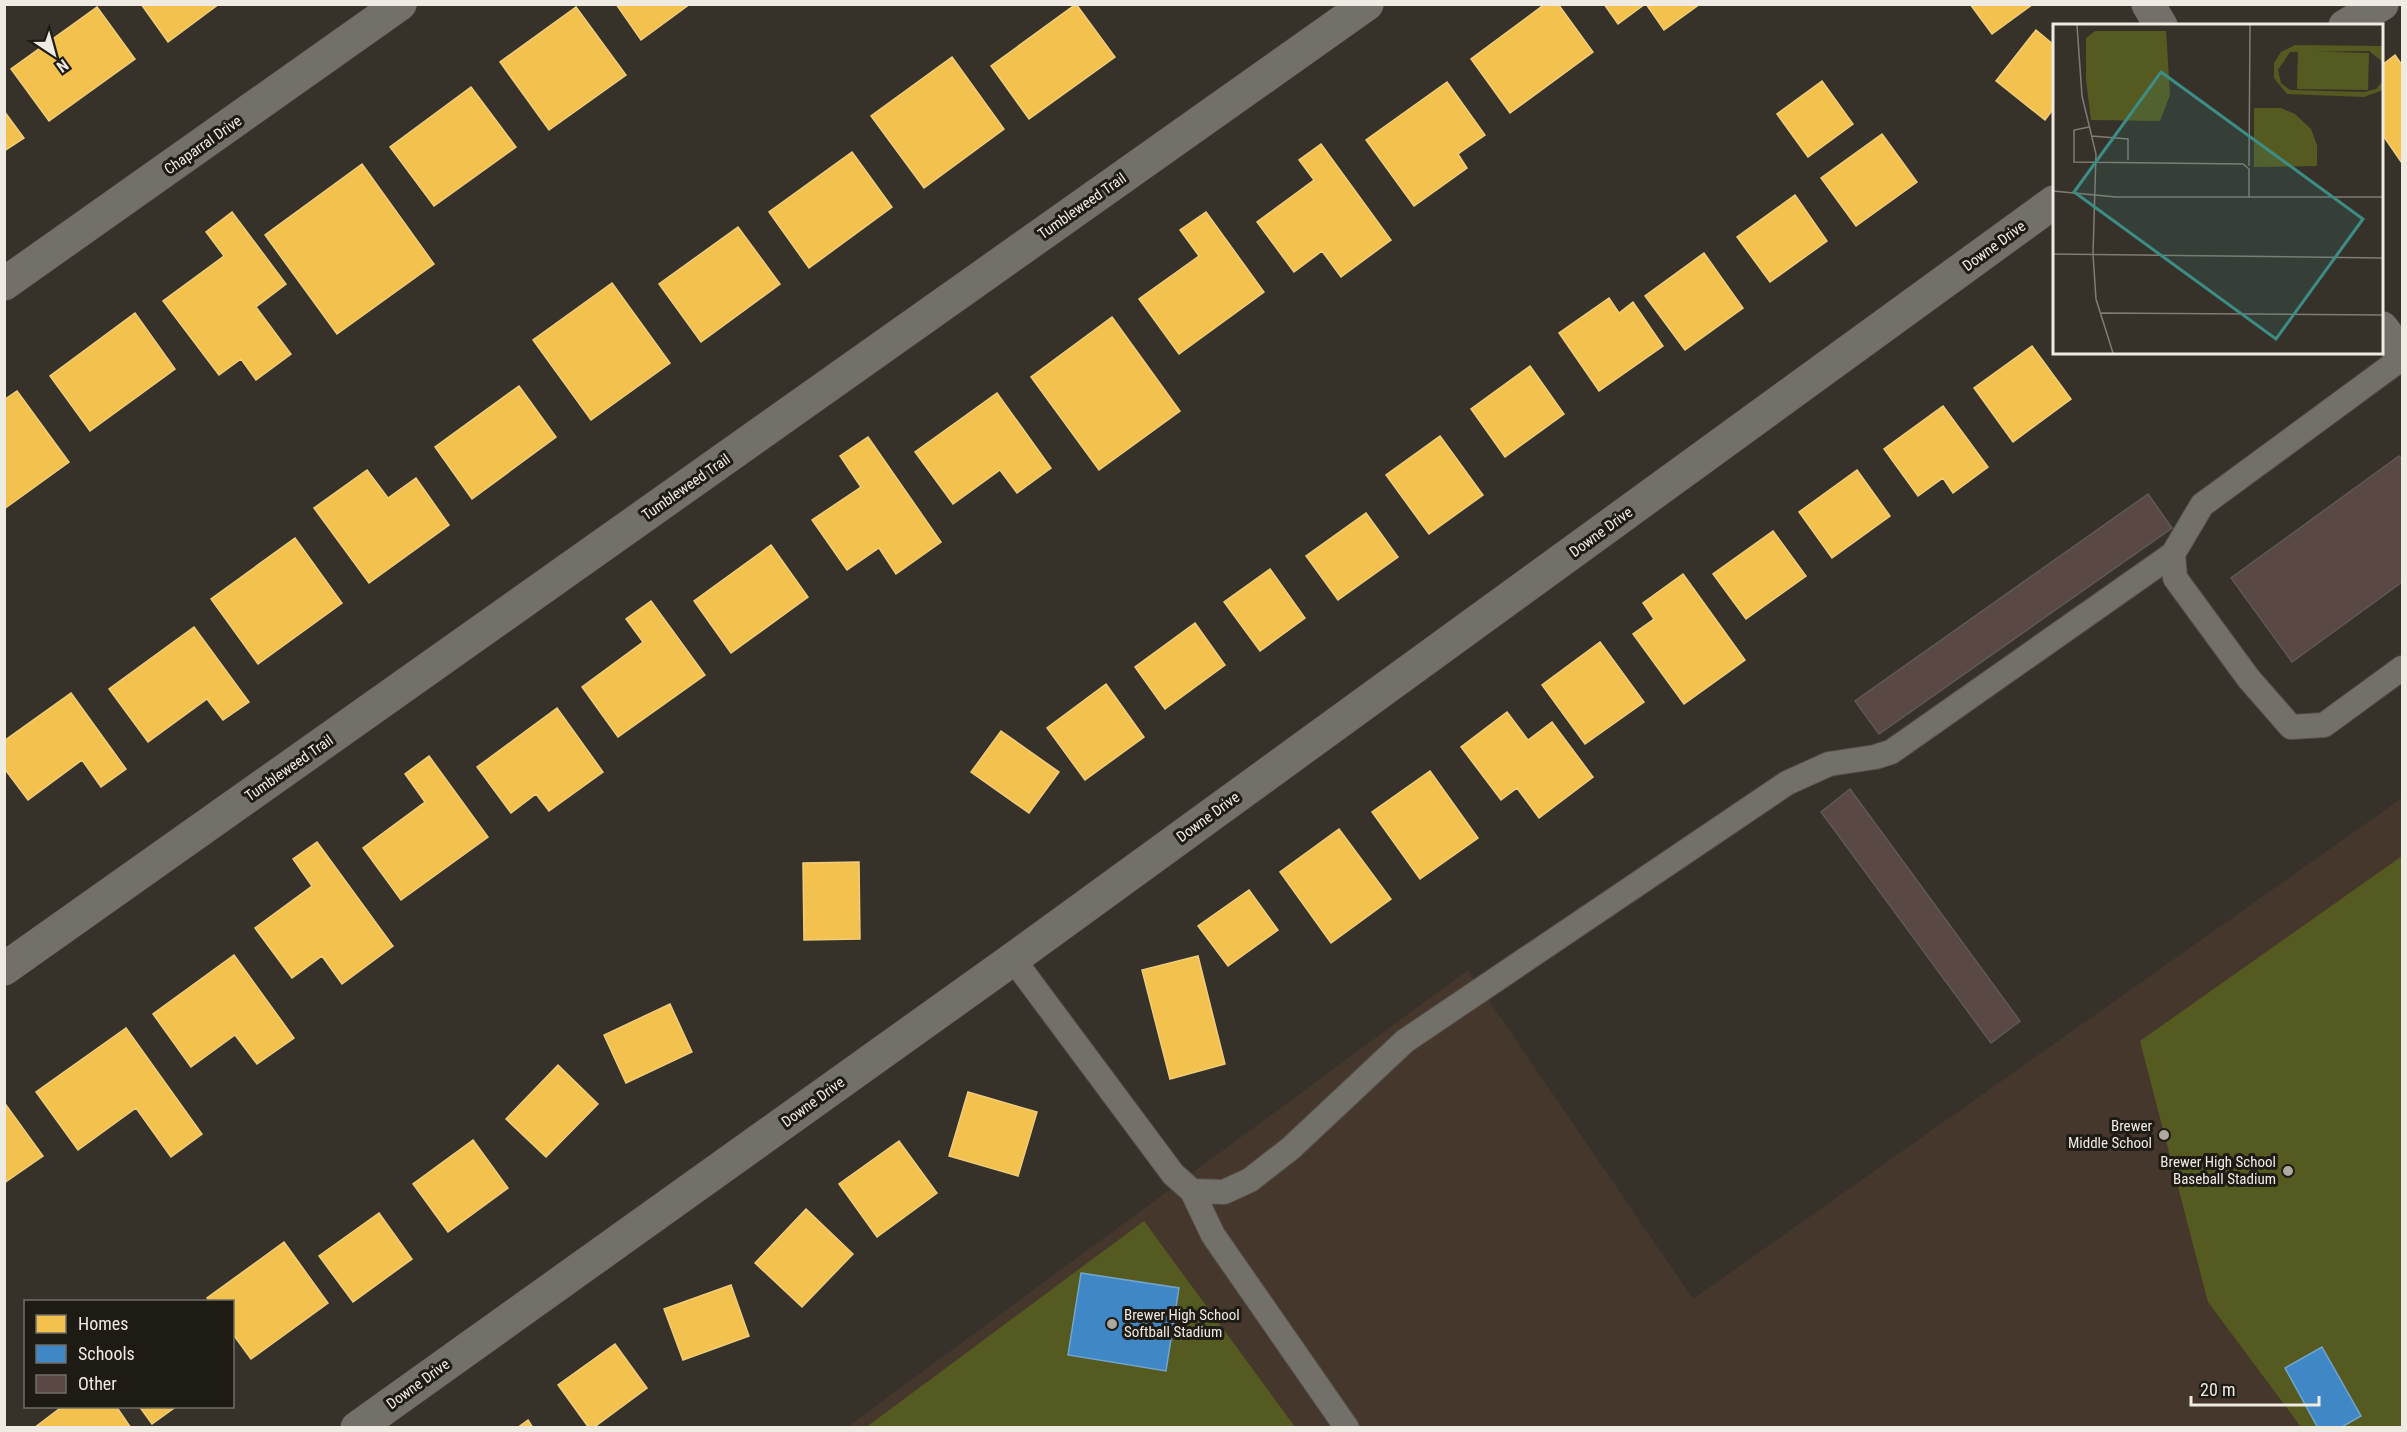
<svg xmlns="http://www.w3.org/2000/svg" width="2407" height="1432" font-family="'Roboto Condensed',sans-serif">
	<rect width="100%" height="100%" fill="#36322a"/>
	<path fill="#46372d" d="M2402,798V1427L846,1428L1468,970L1693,1299Z"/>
	<path fill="#555a20" d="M2402,856V1427H2301L2208,1302L2140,1041Z
		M1144,1221L1295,1427L865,1428Z"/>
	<path fill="#f2c14e" stroke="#f1cd7a" stroke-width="1.5" d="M141,4H219L168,42Z
		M616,4H690L641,40Z
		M1076,4L1115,57L1029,119L991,66Z
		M1545,4H1558L1593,52L1510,113L1471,59Z
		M1604,4H1645L1618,24Z
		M1646,4H1700L1664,30Z
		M1970,4H2033L1992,34Z
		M97,7L135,59L49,121L11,69Z
		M576,7L626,75L549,130L500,62Z
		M2036,30L2054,45V108L2045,120L1996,81Z
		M2395,55L2402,65V163L2382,134V65Z
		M952,57L1004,129L924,188L871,116Z
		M1822,81L1853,124L1808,157L1777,114Z
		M1447,82L1485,135L1458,154L1467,168L1414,206L1366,140Z
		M471,87L516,147L434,206L390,147Z
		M4,111L24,138L4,151Z
		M1882,134L1917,182L1856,226L1821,178Z
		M1321,144L1391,240L1341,277L1322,251L1294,272L1257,222L1314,180L1299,160Z
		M852,152L892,207L809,268L769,212Z
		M362,164L434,264L337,334L265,235Z
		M1795,195L1827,241L1770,282L1737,237Z
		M232,212L286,284L256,307L291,354L256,380L241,359L219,375L163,301L224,256L206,232Z
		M1206,212L1264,292L1179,354L1139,299L1199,256L1180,230Z
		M738,227L780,284L701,342L659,284Z
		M1704,253L1743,308L1685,350L1645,296Z
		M612,283L670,363L591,420L533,340Z
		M1609,298L1619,313L1633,302L1663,346L1599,391L1559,333Z
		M135,313L175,369L90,431L50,376Z
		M1112,317L1180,411L1099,470L1031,377Z
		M2032,346L2071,399L2013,442L1974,388Z
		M1530,366L1564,414L1505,457L1471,409Z
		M519,386L556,437L472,499L435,447Z
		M17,391L69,462L4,509V400Z
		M997,393L1051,468L1017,493L1000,470L953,504L915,452Z
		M1943,406L1988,467L1953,493L1943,478L1918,496L1884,449Z
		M1440,436L1483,495L1429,534L1386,475Z
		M868,437L941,542L896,574L879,548L847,570L812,520L861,487L840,456Z
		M367,470L388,498L416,478L449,525L369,583L314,508Z
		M1857,470L1890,516L1832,558L1799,512Z
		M1366,513L1398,557L1338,600L1306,556Z
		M1773,531L1806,576L1746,619L1713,574Z
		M295,538L342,603L258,664L211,599Z
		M771,545L808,597L731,653L694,601Z
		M1270,569L1305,618L1260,651L1224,602Z
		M1683,574L1745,660L1684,704L1633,634L1654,619L1643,603Z
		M651,601L705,675L618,737L582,687L643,642L626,619Z
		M1195,623L1225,665L1165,709L1135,667Z
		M194,627L249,702L223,720L207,699L148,742L109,689Z
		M1600,642L1644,702L1585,744L1542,685Z
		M1106,684L1144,737L1085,780L1047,728Z
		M71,693L126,769L101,787L82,760L28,800L4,768V741Z
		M557,708L603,772L549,811L536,794L511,813L477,767Z
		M1507,712L1528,740L1552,722L1593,777L1539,818L1517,788L1501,800L1461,747Z
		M1001,731L1059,772L1029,813L971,772Z
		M429,756L488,837L401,900L363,848L425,802L405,774Z
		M1430,771L1478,838L1420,879L1372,812Z
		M1339,829L1391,899L1331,943L1280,872Z
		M317,842L393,946L342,984L322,956L292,978L255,928L312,886L293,859Z
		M859,862L860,939L804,940L803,863Z
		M1249,890L1278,930L1228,966L1198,926Z
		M234,955L294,1038L257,1064L235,1035L191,1067L153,1014Z
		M1198,956L1225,1064L1170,1079L1142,970Z
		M670,1004L692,1052L626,1083L604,1035Z
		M126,1028L202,1134L171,1157L136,1108L78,1150L36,1092Z
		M558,1065L598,1104L546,1157L506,1119Z
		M968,1092L1037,1112L1018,1176L949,1156Z
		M6,1105L43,1156L4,1183V1106Z
		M473,1140L508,1188L448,1232L413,1184Z
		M899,1141L937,1193L877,1237L839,1184Z
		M806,1209L853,1254L802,1307L755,1263Z
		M379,1213L412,1259L353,1302L319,1256Z
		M284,1242L328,1303L251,1359L232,1333V1302H210L207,1298Z
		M731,1285L749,1336L683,1360L664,1309Z
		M615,1344L647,1388L593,1428H589L558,1385Z
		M63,1406H116L131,1428H34Z
		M139,1406H177L152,1424Z
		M528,1420L533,1428H517Z"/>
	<path fill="#3f88c5" stroke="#74a5ce" stroke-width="1.5" d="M1081,1273L1179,1288L1166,1371L1068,1355Z
		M2322,1347L2361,1416L2340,1428H2318L2285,1368Z"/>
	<path fill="#594843" stroke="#5f5955" stroke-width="1.5" d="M2399,456L2402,460V582L2292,662L2231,578Z
		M2148,494L2172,528L1879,734L1855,701Z
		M1850,789L2020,1021L1991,1043L1821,812Z"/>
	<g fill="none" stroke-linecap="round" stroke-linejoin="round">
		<defs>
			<path id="lane" d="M2173,554L2175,578L2249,679L2291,727L2324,725L2402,668
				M1013,959L1173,1174L1192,1191L1224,1192L1250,1180L1291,1148L1405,1041L1787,783L1829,764L1875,757L1891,752L2173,554L2202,505L2402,358
				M1192,1191L1213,1235L1347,1428"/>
			<path id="street" d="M2148,4L2161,26
				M2345,26L2382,4
				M4,284L400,4
				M2382,328L2402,355
				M357,1428L1013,959L2054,202"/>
			<path id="secondary" d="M4,969L1367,4"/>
		</defs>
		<use href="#lane" stroke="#535049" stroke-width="26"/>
		<use href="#street" stroke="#535049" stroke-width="34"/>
		<use href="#secondary" stroke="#535049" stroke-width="34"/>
		<use href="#lane" stroke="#73706a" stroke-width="24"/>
		<use href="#street" stroke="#73706a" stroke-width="33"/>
		<use href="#secondary" stroke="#73706a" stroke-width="33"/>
	</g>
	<g fill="#aeaaa2" stroke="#1e1b15" stroke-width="2">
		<circle cx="2164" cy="1135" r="6"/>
		<circle cx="2288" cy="1171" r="6"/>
		<circle cx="1112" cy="1324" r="6"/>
	</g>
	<g text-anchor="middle" stroke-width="6" stroke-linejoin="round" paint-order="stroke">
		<g font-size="15" fill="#efeae2" stroke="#1e1b15">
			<text transform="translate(203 145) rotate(-35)" y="5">Chaparral Drive</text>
			<text transform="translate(1082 206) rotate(-35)" y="5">Tumbleweed Trail</text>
			<text transform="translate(1994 246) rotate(-36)" y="5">Downe Drive</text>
			<text transform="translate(686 487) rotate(-35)" y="5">Tumbleweed Trail</text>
			<text transform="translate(1601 532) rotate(-36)" y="5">Downe Drive</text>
			<text transform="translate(289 768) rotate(-35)" y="5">Tumbleweed Trail</text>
			<text transform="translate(1208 817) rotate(-36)" y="5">Downe Drive</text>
			<text transform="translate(813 1102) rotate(-36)" y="5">Downe Drive</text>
			<text transform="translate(418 1384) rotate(-36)" y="5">Downe Drive</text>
		</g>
		<g font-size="15" fill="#efeae2" stroke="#1e1b15" text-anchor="end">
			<text x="2152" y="1131">Brewer<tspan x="2152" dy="17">Middle School</tspan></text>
			<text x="2276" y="1167">Brewer High School<tspan x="2276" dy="17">Baseball Stadium</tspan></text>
			<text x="1124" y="1320" text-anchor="start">Brewer High School<tspan x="1124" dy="17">Softball Stadium</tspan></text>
		</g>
	</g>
	<g transform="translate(2053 24)">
		<rect width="330" height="330" fill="#36322a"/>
		<path d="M42,7H113L117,71L107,97L38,96L33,56V14ZM242,21L330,22V38L316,27L237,28L225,46L228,59L237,66L311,68L323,65L330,57V66L311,73L234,70L221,54V39L228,28ZM245,27L316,29L315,66L244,65ZM201,84H228L242,90L258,105L264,121V142L201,143Z" fill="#555a20"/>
		<path fill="none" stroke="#807c74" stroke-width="1.5" d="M24,1L29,72L43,130L40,230L43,275L60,329M36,103L21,106V138L190,140L196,145V173M39,112L75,115V136M196,142L197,1M0,167L63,173H330M0,230L330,234M48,289L330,291"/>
		<path fill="#3c8d85" fill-opacity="0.15" stroke="#3c8d85" stroke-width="3" d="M108,48L310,195L223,315L21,168Z"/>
		<rect width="330" height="330" fill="none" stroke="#efeae2" stroke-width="3"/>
	</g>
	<rect width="2407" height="1432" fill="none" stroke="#efeae2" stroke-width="12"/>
	<rect x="24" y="1300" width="210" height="108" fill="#1e1b15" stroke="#726e67" stroke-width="1.5"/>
	<rect x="36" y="1315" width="30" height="18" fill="#f2c14e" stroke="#726e67" stroke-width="1.5"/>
	<text x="78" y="1330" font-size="18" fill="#efeae2">Homes</text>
	<rect x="36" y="1345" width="30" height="18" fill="#3f88c5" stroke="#726e67" stroke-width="1.5"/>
	<text x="78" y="1360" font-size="18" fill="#efeae2">Schools</text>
	<rect x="36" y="1375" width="30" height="18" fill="#594843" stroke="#726e67" stroke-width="1.5"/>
	<text x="78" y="1390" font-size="18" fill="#efeae2">Other</text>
	<g transform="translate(54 54) rotate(144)" stroke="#1e1b15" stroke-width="4.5" paint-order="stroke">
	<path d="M0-4.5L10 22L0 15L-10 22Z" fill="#efeae2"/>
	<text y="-9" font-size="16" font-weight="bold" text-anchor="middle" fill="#efeae2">N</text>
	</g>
	<path d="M2191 1396v9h128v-9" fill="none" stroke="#efeae2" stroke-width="3"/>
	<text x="2200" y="1396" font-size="18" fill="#efeae2" stroke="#1e1b15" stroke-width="4.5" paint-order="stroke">20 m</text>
</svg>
